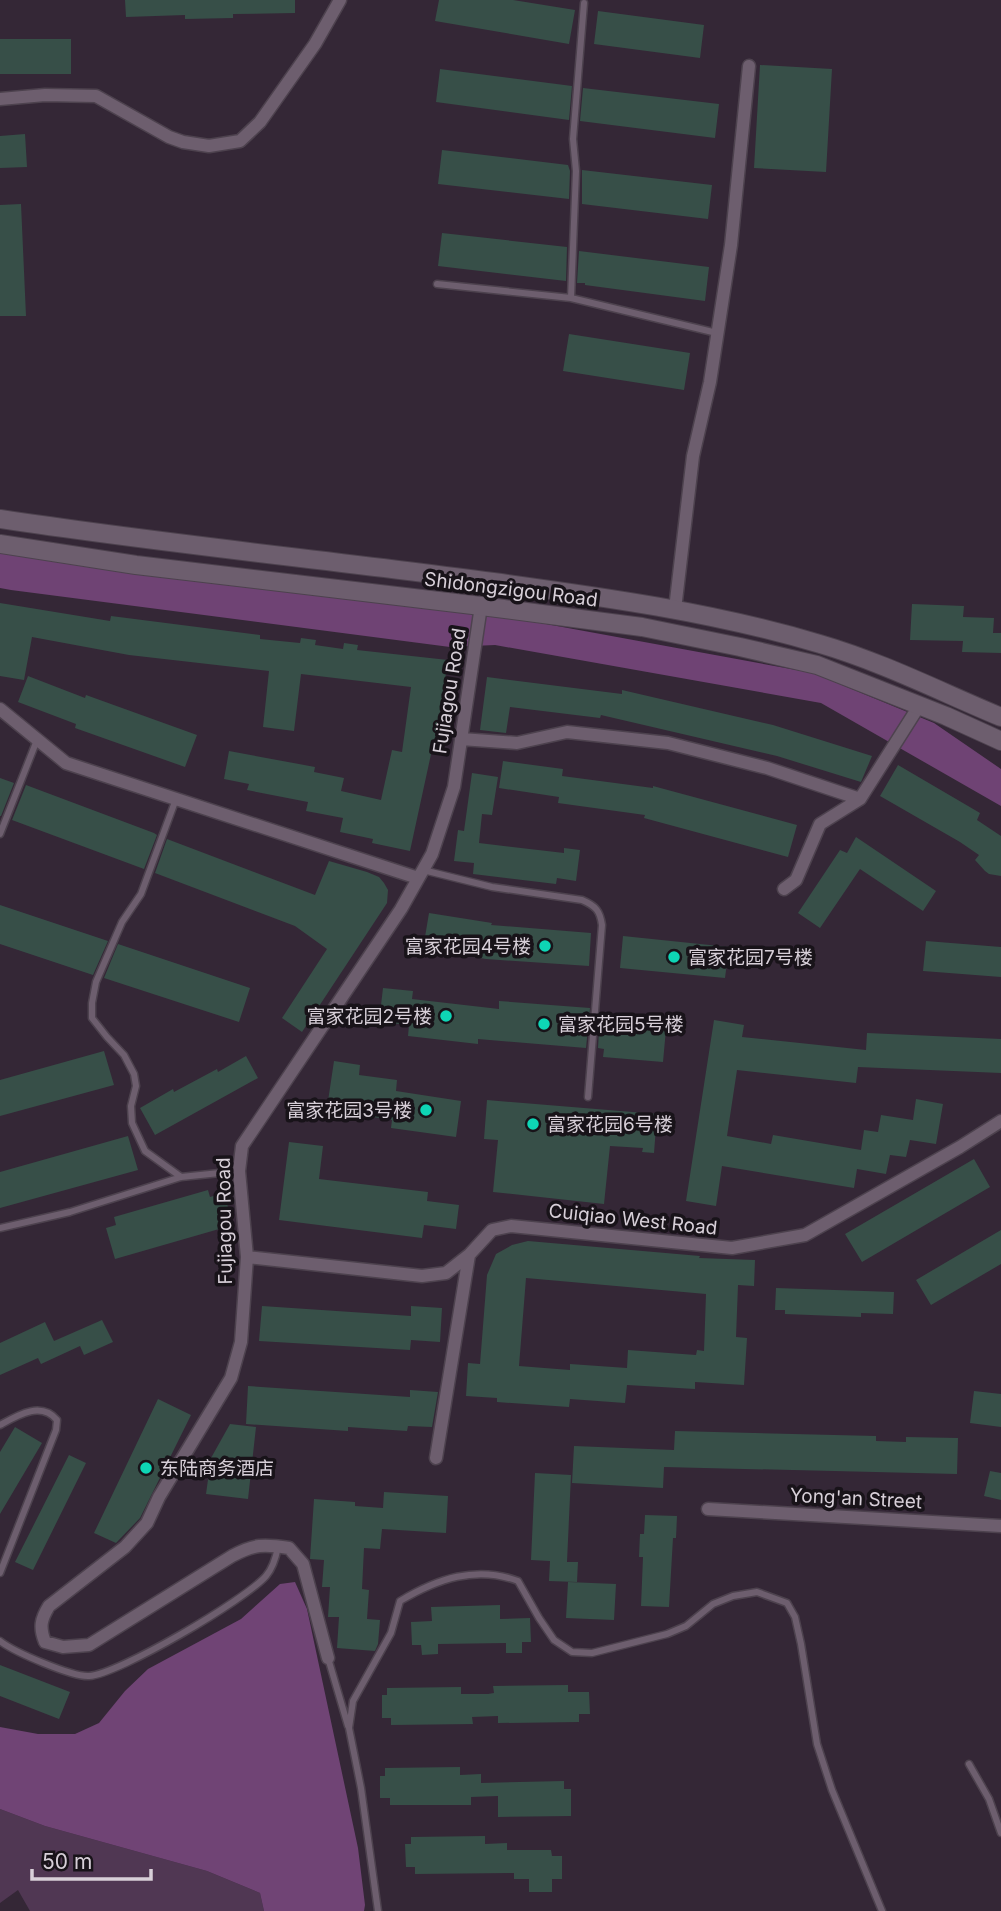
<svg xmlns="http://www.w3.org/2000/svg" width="1001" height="1911" font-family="Inter,'Noto Sans SC',sans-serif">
	<rect width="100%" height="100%" fill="#342736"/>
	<path fill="#503753" d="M0,1809L45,1826L207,1871L260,1893L264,1911H30L18,1890L0,1903Z"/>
	<path fill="#704475" d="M295,1582L307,1609L358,1848L365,1905L364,1911H264L260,1893L207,1871L45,1826L0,1809V1727L38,1734H75L99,1723L125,1691L148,1669L241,1619L280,1584Z"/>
	<path fill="#6f4374" d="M0,551L502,616L813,673L934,723L1001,769V806L821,703L495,645L450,647L11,590L0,588Z"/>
	<path fill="#374f48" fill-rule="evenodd" d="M125,0H295V13L233,14V18L185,19V15L126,17Z
		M439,0H513L575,10L569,44L435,21Z
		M598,11L704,25L700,58L594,44Z
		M0,39H71V74H0Z
		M760,65L832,69L826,172L754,168Z
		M440,69L572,86L569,120L436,102Z
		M583,88L719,104L715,138L580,121Z
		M25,134L27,167L0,168V136Z
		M442,150L568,165L570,171L569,199L438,184Z
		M582,170L712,185L708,219L582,204Z
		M21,204L26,316H0V205Z
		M442,233L567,247L566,281L438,266Z
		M579,251L709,267L705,301L585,285V283H577Z
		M569,334L690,353L684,390L563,371Z
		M0,603L110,621L111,616L260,635V639L300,643L301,638L316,640L315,645L343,649L344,643L358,645L357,650L448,660L435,746L433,745L410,851L372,843L373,839L340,832L343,818L306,811L308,802L247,790L249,784L224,779L229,751L315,767L314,772L344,778L341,791L381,800L392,750L402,752L411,687L301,674L294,731L263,727L269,671L129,655L32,637L24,680L0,676Z
		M912,604L964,606L963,617L994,618L993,633H1001V653L962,652L963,641L910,640Z
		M28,676L85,698L86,695L197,735L185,767L75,728L76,724L18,702Z
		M487,677L622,694V690L773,725L872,756L861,782L777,756L601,715L600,718L510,707L506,733L480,730Z
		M503,761L563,769L562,776L653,788V786L797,825L788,857L644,818L645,815L558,803L559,797L499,788Z
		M898,765L980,813L977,820L1001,836V876L989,874L985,871L975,860L979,855L960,842L880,796Z
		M472,773L498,777L492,815L482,814L479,843L564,853V848L580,850L576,881L557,878L556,884L473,874L474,863L454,861L458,830L464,831Z
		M0,778L14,783L1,816H0Z
		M26,785L154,833L157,835L144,869L12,820Z
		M856,837L936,891L923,911L860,869L820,928L798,913L840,850L847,853Z
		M167,839L315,895L329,861L367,872L379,877L384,883L388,890L387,903L302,1032L282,1018L327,949L295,926L155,873Z
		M0,905L108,941L93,975L0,944Z
		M429,913L492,923L491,925L591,933L589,966L486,959L423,949Z
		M623,936L729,947L725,978L620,968Z
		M926,941L1001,947V977L923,971Z
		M118,944L250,988L239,1022L104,978Z
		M383,988L413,991L412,999L499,1009V1001L590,1008L586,1048L478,1039V1044L408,1036L409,1025L379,1022Z
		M600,1014L650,1018V1027L666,1029L663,1062L603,1057L604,1049L598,1048Z
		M714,1020L744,1025L742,1037L866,1050L867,1033L1001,1039V1073L858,1067L856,1083L737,1070L727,1136L771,1144L773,1135L861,1150L864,1130L878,1132L881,1115L913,1120L916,1099L943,1104L936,1144L910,1140L906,1157L890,1155L886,1174L857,1169L854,1188L722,1166L716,1206L686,1201Z
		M104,1051L114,1085L0,1116V1080Z
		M246,1056L258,1078L155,1135L140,1108L173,1089L174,1092L217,1069L218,1072Z
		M334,1061L360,1065L359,1075L397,1080L396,1091L461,1101L456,1137L391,1128L392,1120L353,1114L355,1105L328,1101Z
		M487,1100L657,1114L654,1153L642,1152L643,1148L610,1146L604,1204L493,1192L498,1140L484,1139Z
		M128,1136L138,1170L0,1208V1172Z
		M289,1142L323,1146L319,1179L428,1192L427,1201L459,1205L456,1229L424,1225L422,1238L279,1220Z
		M974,1159L990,1187L862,1262L845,1234Z
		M208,1190L210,1197L224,1193L233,1225L115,1259L106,1228L116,1225L114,1217Z
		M1001,1230V1264L931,1305L916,1280Z
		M528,1241L700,1256L699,1258L755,1260L754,1286L738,1285L736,1337L747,1338L744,1385L695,1382V1389L627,1385L625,1403L570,1399L569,1407L497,1402V1398L466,1396L468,1363L480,1364L487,1275L496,1254L512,1245ZM526,1278L706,1294L704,1351L697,1350L696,1355L628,1350L627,1368L570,1364V1370L519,1366Z
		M776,1288L894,1292L893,1314L861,1313V1317L785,1314V1310H775Z
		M262,1306L411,1316V1306L442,1308L440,1342L411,1340L410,1350L259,1341Z
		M102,1320L113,1342L84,1355L80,1346L41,1364L38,1358L0,1375V1343L45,1322L54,1341Z
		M248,1386L410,1397V1390L438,1392L432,1427L408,1426L407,1431L348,1427V1431L246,1424Z
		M974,1391L1001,1394V1427L970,1423Z
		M158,1399L191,1415L140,1518L116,1543L94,1533Z
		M230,1424L256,1427L248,1499L206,1494L211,1458Z
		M15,1427L42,1443L0,1514V1452Z
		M675,1431L876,1436V1441L906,1442V1437L958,1438L957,1474L664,1467L663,1488L572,1483L574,1446L674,1450Z
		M69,1455L86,1463L33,1570L15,1562Z
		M990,1471L1001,1473V1500L984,1496Z
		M535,1473L571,1475L567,1562H578L577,1582L549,1581L550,1561L531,1560Z
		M384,1492L448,1496L446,1533L382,1529L380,1549L364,1548L362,1589L369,1590L367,1619L380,1620L378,1644L375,1651L337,1648L339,1617H328L330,1587H322L324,1560L310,1559L314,1499L355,1502V1506L383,1508Z
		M645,1515L677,1516L676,1538H673L669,1607L641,1606L643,1557H639L640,1534H644Z
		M568,1582L616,1584L614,1620L566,1618Z
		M500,1605V1619L530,1618L531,1642H522V1653H506V1643L438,1644V1654L422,1655L421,1645H412L411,1622L432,1621L431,1607Z
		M0,1665L70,1692L59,1719L0,1696Z
		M568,1685V1692H589L590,1714H579V1722L498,1723V1716L472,1717L473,1724L391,1725V1718H382V1695H387V1688L461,1687V1694H488L494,1693L493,1686Z
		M460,1767V1775L481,1774V1783L564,1781V1789H571V1816L498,1817V1796L471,1797V1805H390V1798H380V1776H385V1768Z
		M485,1836V1844L507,1843V1850H551L552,1856H562V1879H552V1892H529V1879H514V1873L415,1874V1867H406L405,1844H411V1837Z"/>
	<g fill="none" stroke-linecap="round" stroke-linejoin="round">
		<defs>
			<path id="lane" d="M437,284L571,298L717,333
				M571,298L576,171L573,139L584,3
				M176,799L141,894L122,922L96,982L92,1003V1018L107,1037L124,1055L134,1074L136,1086L131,1106L132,1123L145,1151L181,1177
				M0,834L37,740
				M423,870L492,887L582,900C596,906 600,911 602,925L588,1097
				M0,1228L70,1212L181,1177L239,1171
				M0,1425C18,1415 41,1401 57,1420L56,1430L0,1573
				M0,1641C14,1652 72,1677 89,1676C119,1674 245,1600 266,1576C273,1568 276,1557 278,1547
				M328,1658L348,1726
				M969,1764L989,1799L1001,1833
				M378,1911L361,1788L349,1728L353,1701L391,1633L400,1601C437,1579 476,1565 518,1581L539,1618L554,1640L572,1652L592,1653L667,1634L686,1626L713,1604L733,1596L757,1592L787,1603L795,1617L801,1644L817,1744L832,1790L882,1911"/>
			<path id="street" d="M0,99L45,95L96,96L169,137L183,142L209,146L240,141L260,122L315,44L340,0
				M675,609L693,456L710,382L731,245L749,66
				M0,709L66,763L418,878
				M461,739L517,743L567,732L668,743L767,768L860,799
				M784,889L796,880L820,824L860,799L919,706
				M247,1257L422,1276L446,1273L469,1255L492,1230L511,1226L732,1248L805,1235L960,1147L1001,1121
				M436,1458L469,1255
				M708,1509L1001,1526
				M328,1658L303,1564L289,1548C264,1544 254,1544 232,1556L89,1645L63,1647L45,1642C39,1627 41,1619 49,1606L125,1547L147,1523L159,1497L231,1378L241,1342L247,1257L239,1171L242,1146L401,909L432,854L454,787L481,606"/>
			<path id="secondary" d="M0,519C164,544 329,560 493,582C603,597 713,612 820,644C882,662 941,692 1001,717
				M0,544L136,565L481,606L642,627L740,647L817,665L946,716L1001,741"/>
		</defs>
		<use href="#lane" stroke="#4d424e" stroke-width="9"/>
		<use href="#street" stroke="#4d424e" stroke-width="15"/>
		<use href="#secondary" stroke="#4d424e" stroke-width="20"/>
		<use href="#lane" stroke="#6d5e6e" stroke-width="6"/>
		<use href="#street" stroke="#6d5e6e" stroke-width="12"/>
		<use href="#secondary" stroke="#6d5e6e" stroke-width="18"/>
	</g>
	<g fill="#0ed5b5" stroke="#181319" stroke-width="2.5">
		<circle cx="545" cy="946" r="7"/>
		<circle cx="674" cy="957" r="7"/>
		<circle cx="446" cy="1016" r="7"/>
		<circle cx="544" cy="1024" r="7"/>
		<circle cx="426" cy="1110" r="7"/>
		<circle cx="533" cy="1124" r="7"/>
		<circle cx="146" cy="1468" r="7"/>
	</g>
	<g text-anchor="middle" stroke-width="7" stroke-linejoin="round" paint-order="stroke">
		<g font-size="19" fill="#d7cfd8" stroke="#181319">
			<text transform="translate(511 589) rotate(7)" y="7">Shidongzigou Road</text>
			<text transform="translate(449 691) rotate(-81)" y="7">Fujiagou Road</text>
			<text transform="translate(633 1219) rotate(6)" y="7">Cuiqiao West Road</text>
			<text transform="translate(224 1221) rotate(-91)" y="7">Fujiagou Road</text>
			<text transform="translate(856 1498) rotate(3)" y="7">Yong'an Street</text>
		</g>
		<g font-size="19" fill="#d7cfd8" stroke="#181319" text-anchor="start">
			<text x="531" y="953" text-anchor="end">富家花园4号楼</text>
			<text x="688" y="964">富家花园7号楼</text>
			<text x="432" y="1023" text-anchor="end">富家花园2号楼</text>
			<text x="558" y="1031">富家花园5号楼</text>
			<text x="412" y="1117" text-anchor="end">富家花园3号楼</text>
			<text x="547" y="1131">富家花园6号楼</text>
			<text x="160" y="1475">东陆商务酒店</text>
		</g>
	</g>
	<path d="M32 1869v10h119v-10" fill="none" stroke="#d7cfd8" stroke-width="3.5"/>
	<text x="42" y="1869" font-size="21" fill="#d7cfd8" stroke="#181319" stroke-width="5" paint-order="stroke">50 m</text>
</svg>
